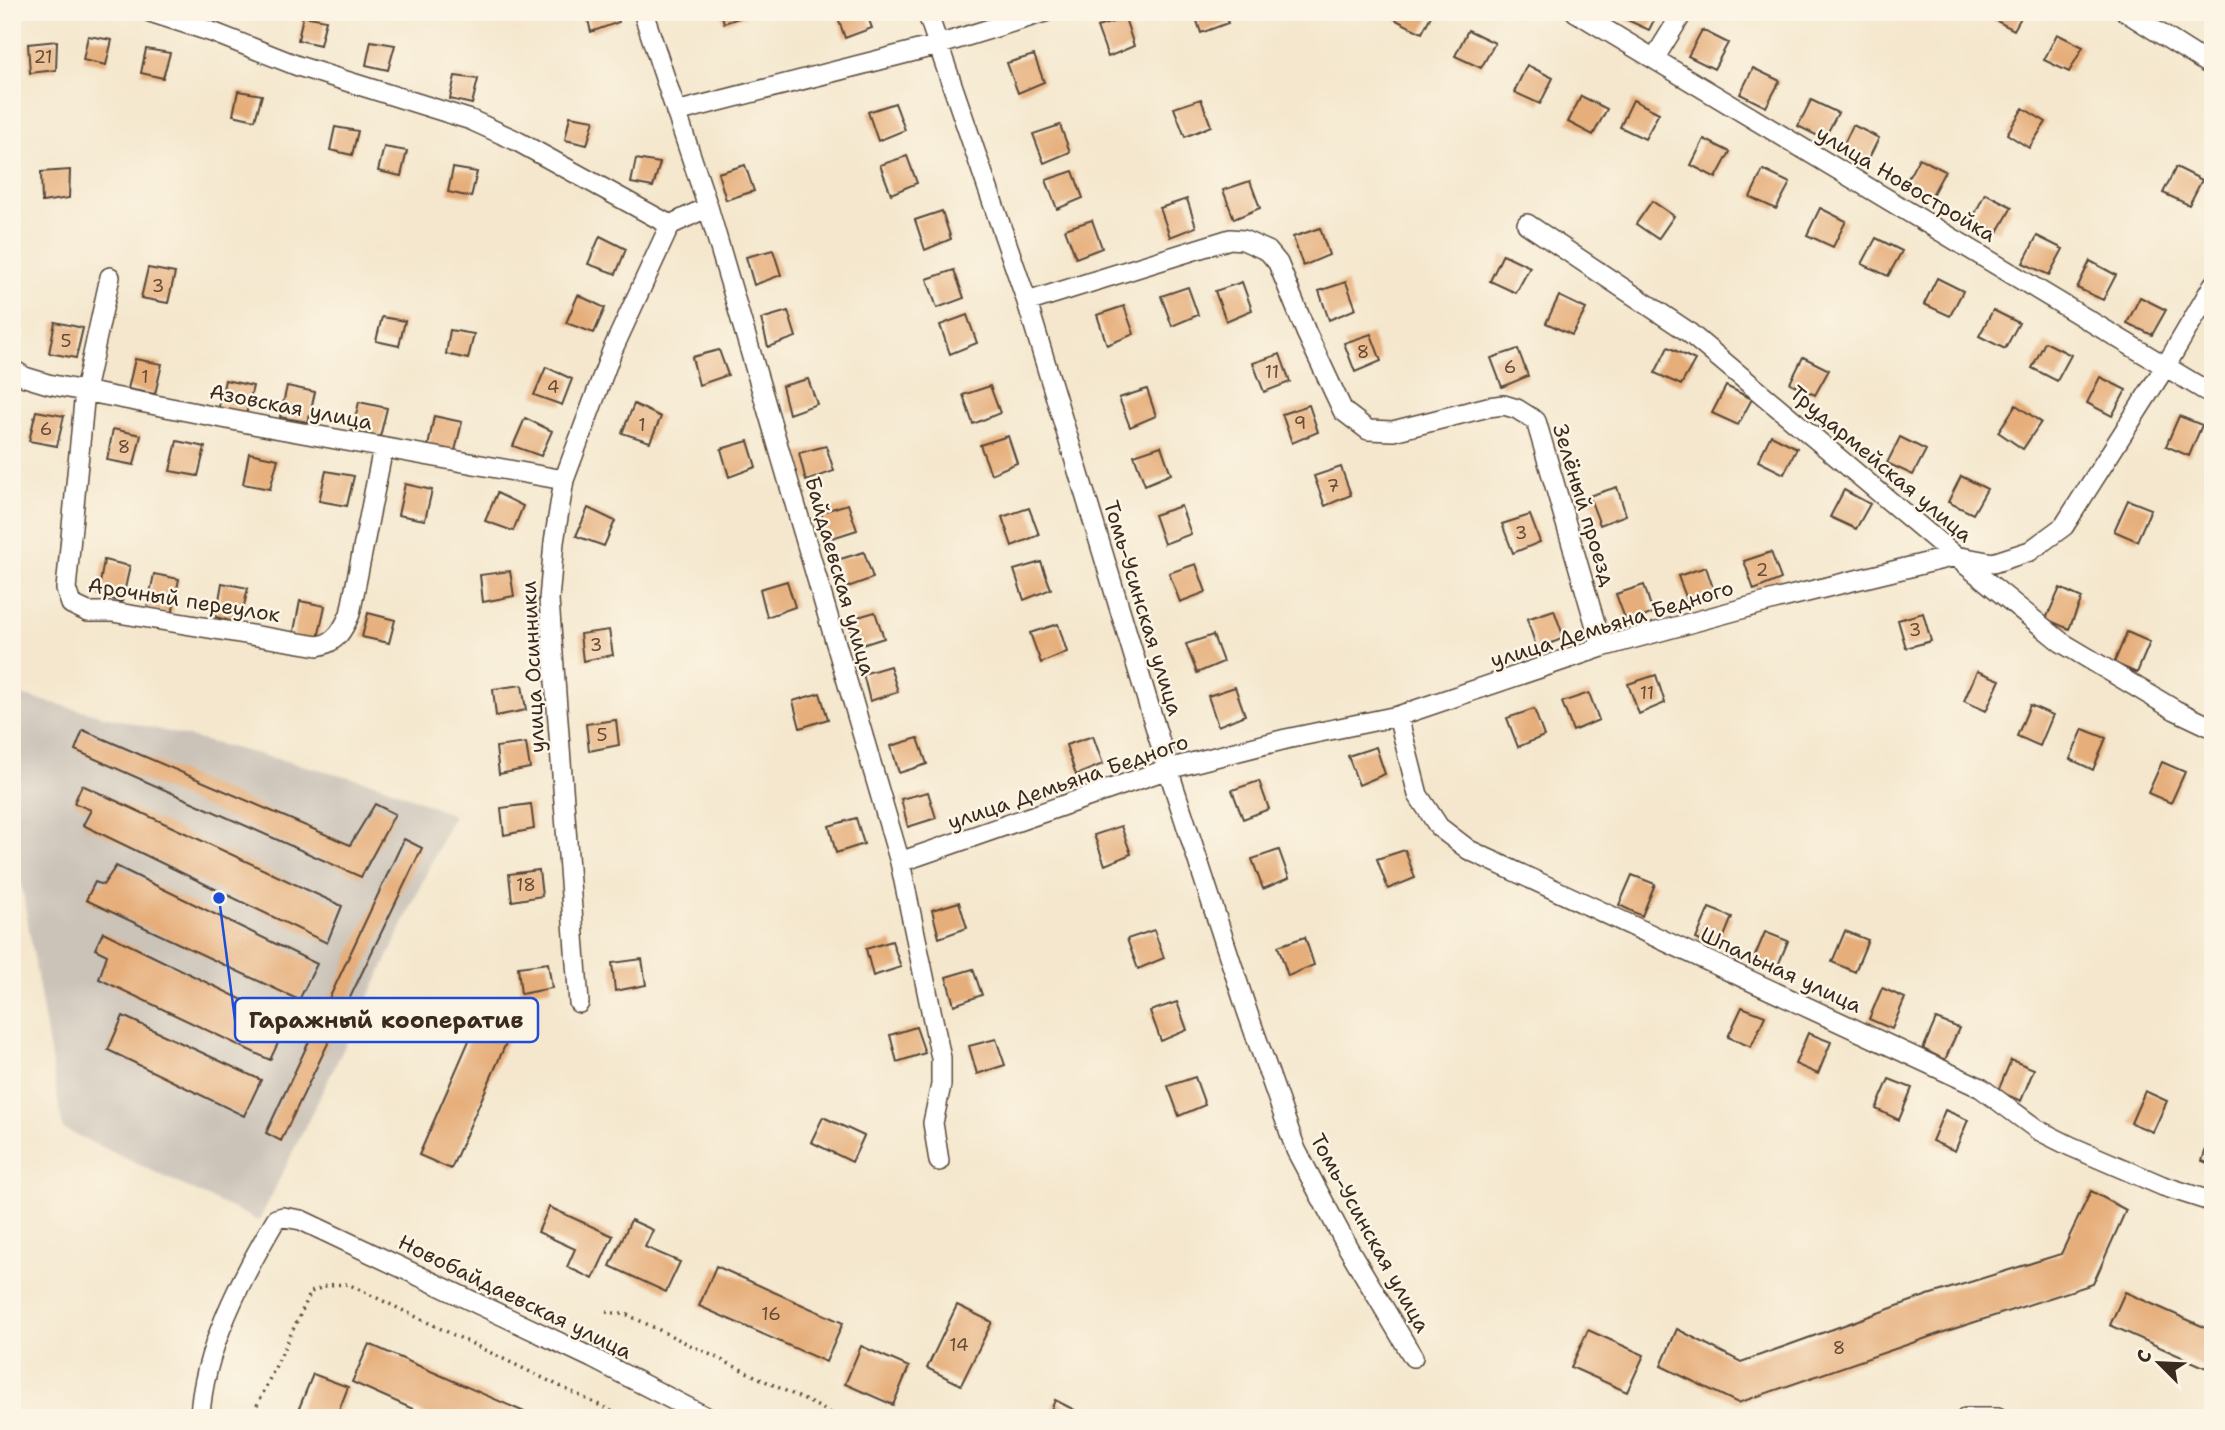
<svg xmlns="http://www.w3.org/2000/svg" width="2225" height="1430" font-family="'Shantell Sans',sans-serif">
	<rect width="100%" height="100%" fill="#fcf5e5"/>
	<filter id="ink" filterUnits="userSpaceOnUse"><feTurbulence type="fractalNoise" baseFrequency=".0143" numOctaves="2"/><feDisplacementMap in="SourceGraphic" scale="14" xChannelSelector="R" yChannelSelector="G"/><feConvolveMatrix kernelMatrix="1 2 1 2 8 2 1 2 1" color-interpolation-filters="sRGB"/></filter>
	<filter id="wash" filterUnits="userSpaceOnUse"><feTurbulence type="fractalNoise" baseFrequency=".00686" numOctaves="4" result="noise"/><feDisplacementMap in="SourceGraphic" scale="28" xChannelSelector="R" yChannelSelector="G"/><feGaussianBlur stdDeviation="1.57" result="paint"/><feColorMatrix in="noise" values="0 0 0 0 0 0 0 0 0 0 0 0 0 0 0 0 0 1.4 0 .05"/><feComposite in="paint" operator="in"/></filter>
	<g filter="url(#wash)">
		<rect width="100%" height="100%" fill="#f4e7cd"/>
		<path fill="#cbc3b8" d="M12,693L382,785L453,815L383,968L259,1221L63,1129L12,829Z"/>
		<g id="blocks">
			<path fill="#e6ae7a" d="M586,12H616L619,22L591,32Z
				M721,12H753L754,13L724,23Z
				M836,12H866L872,28L845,38Z
				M1194,12H1224L1228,23L1201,33Z
				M1400,12H1433L1422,33L1396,20Z
				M1626,12H1658L1649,30L1623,18Z
				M1991,12H2024L2014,30L1989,17Z
				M303,16L326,20L320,45L298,40Z
				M1125,18L1134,46L1108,57L1097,27Z
				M1468,30L1495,43L1481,68L1455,56Z
				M1702,30L1728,43L1714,69L1688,56Z
				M2057,34L2083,47L2069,72L2044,60Z
				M88,36L112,40L106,65L83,60Z
				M57,41L56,70L30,73L28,44Z
				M371,41L395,45L388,70L366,65Z
				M146,49L170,53L163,78L141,73Z
				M1034,55L1044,82L1018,93L1007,63Z
				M1527,65L1553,78L1540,104L1514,92Z
				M1753,68L1780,81L1766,107L1740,94Z
				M455,76L478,79L472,104L450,99Z
				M238,91L262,95L255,120L233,115Z
				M1581,96L1607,109L1593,135L1568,122Z
				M1201,99L1211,126L1185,137L1174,108Z
				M1633,100L1659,113L1645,139L1620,127Z
				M1811,100L1838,113L1824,139L1798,126Z
				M895,103L905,130L878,141L868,112Z
				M2023,108L2046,122L2029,148L2007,134Z
				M570,116L594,120L587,145L565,140Z
				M1060,125L1070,152L1044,163L1033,134Z
				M1853,125L1879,138L1866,164L1840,152Z
				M335,127L358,131L352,155L330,150Z
				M1704,139L1730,152L1716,178L1691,165Z
				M384,147L407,151L401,176L378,171Z
				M907,156L917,183L891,194L880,165Z
				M1919,158L1945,171L1931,197L1905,184Z
				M636,159L660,163L653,187L631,183Z
				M745,165L754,191L726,200L718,173Z
				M2176,167L2202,180L2189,205L2163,193Z
				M453,168L477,172L471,197L448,192Z
				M70,170L69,198L42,202L41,172Z
				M1763,170L1790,183L1776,209L1750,197Z
				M1073,171L1083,198L1057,209L1046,180Z
				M1250,181L1260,208L1234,219L1223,190Z
				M1985,193L2012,207L1998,232L1972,220Z
				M1187,199L1196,227L1170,237L1160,208Z
				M1652,201L1674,216L1658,239L1636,224Z
				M1820,208L1846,221L1833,247L1807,235Z
				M942,211L951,239L925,250L915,220Z
				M1092,220L1102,248L1076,258L1065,229Z
				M1320,228L1329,255L1303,266L1293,237Z
				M600,236L626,249L616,274L588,264Z
				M2037,236L2063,249L2049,275L2023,263Z
				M1876,238L1902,251L1888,276L1862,264Z
				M773,250L781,275L754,285L746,257Z
				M1503,254L1530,267L1516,293L1490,281Z
				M2090,261L2116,275L2103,300L2077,288Z
				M148,268L175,273L168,303L141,298Z
				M954,270L964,298L937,308L927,279Z
				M1937,278L1963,291L1950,316L1924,304Z
				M1242,282L1252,310L1226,321L1215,291Z
				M1346,282L1356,309L1329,320L1319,291Z
				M1188,287L1198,315L1172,326L1161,296Z
				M578,295L605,308L594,333L566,323Z
				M1559,296L1586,309L1572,335L1546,323Z
				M2140,297L2166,310L2152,335L2127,323Z
				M1124,306L1134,334L1107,345L1097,315Z
				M1993,310L2019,323L2005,349L1979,336Z
				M788,311L796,337L768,347L761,319Z
				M967,315L977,343L950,354L940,325Z
				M382,317L405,321L399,346L376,341Z
				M55,322L83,328L76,358L49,353Z
				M450,330L474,334L468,359L446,354Z
				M1371,334L1381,361L1355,372L1344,343Z
				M2045,342L2071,355L2057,381L2032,368Z
				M1668,347L1695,360L1681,385L1655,373Z
				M1518,349L1528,376L1502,387L1491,358Z
				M719,350L728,375L699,385L692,357Z
				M1280,354L1290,382L1264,392L1253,363Z
				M1803,357L1829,370L1815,395L1790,383Z
				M135,359L162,364L155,394L128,389Z
				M546,367L572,379L562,405L534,395Z
				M2100,377L2126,390L2112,416L2087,403Z
				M808,379L817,404L789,414L782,386Z
				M225,380L253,386L246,415L218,411Z
				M287,386L315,392L308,422L280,417Z
				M990,386L1000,413L973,424L963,395Z
				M1726,386L1752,399L1738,425L1712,413Z
				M1147,389L1156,416L1130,427L1119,398Z
				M359,402L387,408L380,437L352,432Z
				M634,404L661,417L650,442L622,433Z
				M1309,405L1318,432L1292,443L1282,414Z
				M2016,405L2041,422L2023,449L1998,432Z
				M36,411L64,416L57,446L29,441Z
				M434,416L462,422L455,451L428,447Z
				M2179,416L2202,425L2189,456L2166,446Z
				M525,418L552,431L541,456L513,446Z
				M113,429L141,435L134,465L107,460Z
				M1771,435L1797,448L1784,474L1758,461Z
				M1008,436L1017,463L991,474L980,445Z
				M1900,437L1926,450L1913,475L1887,463Z
				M177,441L205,447L198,476L170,471Z
				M748,441L756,467L729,477L721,449Z
				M826,446L834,471L806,481L799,453Z
				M1161,446L1171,474L1145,485L1134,455Z
				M249,453L278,459L270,489L243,484Z
				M1341,467L1351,495L1325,506L1314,476Z
				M326,471L354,476L347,506L319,501Z
				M1961,476L1987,489L1973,514L1948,502Z
				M405,484L432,490L425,520L398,515Z
				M1617,487L1626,515L1600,525L1589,496Z
				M1844,490L1870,504L1856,529L1830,517Z
				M497,493L523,506L513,531L485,521Z
				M2128,500L2151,509L2137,541L2114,531Z
				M848,504L857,530L829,539L821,512Z
				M1181,506L1191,534L1164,544L1154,515Z
				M588,508L615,521L604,546L576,536Z
				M1029,508L1039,535L1012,546L1002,517Z
				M1530,515L1540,542L1513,553L1502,524Z
				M864,552L873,578L845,588L837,560Z
				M1771,552L1781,579L1754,590L1744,561Z
				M104,560L130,566L122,602L98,595Z
				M1041,562L1051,589L1024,600L1014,570Z
				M1196,564L1206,592L1180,602L1169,573Z
				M1706,567L1715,594L1689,605L1678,576Z
				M510,571L514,596L483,602L480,575Z
				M154,574L179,579L172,615L147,608Z
				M787,581L795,607L767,617L760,589Z
				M222,583L248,588L240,624L216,617Z
				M1644,585L1653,613L1627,624L1616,594Z
				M2060,588L2082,598L2069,629L2046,619Z
				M300,601L325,606L317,643L293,636Z
				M1554,610L1564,638L1537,649L1527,619Z
				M875,612L884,638L856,647L848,620Z
				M368,613L395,620L389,643L362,637Z
				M1923,613L1931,641L1906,648L1898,620Z
				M1058,624L1067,652L1041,663L1030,633Z
				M609,630L613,655L583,661L580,634Z
				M2127,632L2150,642L2137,673L2114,663Z
				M1213,635L1223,662L1197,673L1186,644Z
				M890,666L898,692L870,701L863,674Z
				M1977,671L2000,680L1986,711L1964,701Z
				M1656,675L1665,703L1639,714L1628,684Z
				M522,685L526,710L496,716L493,689Z
				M1235,687L1245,715L1218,726L1208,696Z
				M820,693L828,719L800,728L793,701Z
				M1589,693L1599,720L1573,731L1562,702Z
				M2030,705L2053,715L2040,746L2017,736Z
				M1534,709L1544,736L1518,747L1507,718Z
				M616,720L619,745L589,751L586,724Z
				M2083,729L2106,738L2093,770L2070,759Z
				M83,730L350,845L375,804L395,814L361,877L75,750Z
				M1093,736L1103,764L1076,775L1066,745Z
				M918,738L927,764L899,773L891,746Z
				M526,743L530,768L499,774L496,747Z
				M1376,747L1385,774L1359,785L1348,756Z
				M2162,762L2185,772L2171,803L2148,793Z
				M1259,781L1269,809L1243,819L1232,790Z
				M82,785L342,906L327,943L83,825L91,810L74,803Z
				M928,792L936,818L908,827L901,799Z
				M531,804L534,829L504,835L501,808Z
				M856,818L864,844L836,853L829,826Z
				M1121,826L1131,854L1105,865L1094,835Z
				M404,839L422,848L281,1141L266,1133Z
				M1279,850L1289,878L1263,889L1252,859Z
				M1405,850L1415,878L1388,889L1377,859Z
				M116,866L317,964L299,1000L86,900L95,882L103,885Z
				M539,870L542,896L512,901L509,874Z
				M1632,875L1655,884L1642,916L1619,905Z
				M959,902L967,928L939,938L932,910Z
				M1709,908L1732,917L1719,949L1696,939Z
				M1154,930L1164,958L1138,969L1127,939Z
				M1845,931L1868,940L1855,972L1832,962Z
				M103,932L288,1022L270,1060L99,979L107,955L95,949Z
				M1765,932L1788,941L1775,973L1752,963Z
				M1305,937L1314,965L1288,976L1278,946Z
				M892,941L901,967L873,976L866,949Z
				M642,959L646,985L615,991L612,963Z
				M548,963L552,988L521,994L518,967Z
				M973,969L982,995L954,1005L946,977Z
				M1882,988L1905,998L1892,1029L1869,1019Z
				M1177,1002L1187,1030L1161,1041L1150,1011Z
				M1742,1007L1765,1016L1751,1047L1728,1037Z
				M123,1016L261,1080L244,1116L108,1050Z
				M1936,1019L1959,1028L1945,1060L1923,1049Z
				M478,1020L510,1034L451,1169L419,1155Z
				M916,1027L925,1053L897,1062L890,1035Z
				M1808,1033L1831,1042L1818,1074L1795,1064Z
				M996,1039L1005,1065L977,1074L969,1046Z
				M2011,1060L2034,1069L2021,1101L1998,1091Z
				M1195,1077L1205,1105L1179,1116L1168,1086Z
				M1889,1079L1912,1088L1899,1120L1876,1109Z
				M2145,1091L2167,1101L2153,1132L2131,1123Z
				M1945,1110L1968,1120L1955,1151L1932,1141Z
				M823,1117L864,1136L852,1162L811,1142Z
				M2212,1131H2213V1165L2202,1161Z
				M2091,1191L2126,1210L2093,1284L1944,1332L1738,1403L1661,1366L1677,1329L1741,1362L1928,1295L2061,1254Z
				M549,1207L613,1236L593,1279L567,1267L575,1249L538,1232Z
				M631,1220L653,1230L645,1247L680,1262L666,1292L610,1266Z
				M716,1266L843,1323L826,1362L699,1306Z
				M2125,1292L2213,1331V1371L2110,1325Z
				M957,1305L992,1322L961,1385L927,1368Z
				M1588,1330L1644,1355L1627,1392L1571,1367Z
				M369,1344L538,1418H433L352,1382Z
				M861,1346L909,1367L893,1405L845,1384Z
				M313,1374L348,1387L336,1418H295Z
				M1055,1400L1090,1418H1048Z"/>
		</g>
	</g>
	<g filter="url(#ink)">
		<use href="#blocks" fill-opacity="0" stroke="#574638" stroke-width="2"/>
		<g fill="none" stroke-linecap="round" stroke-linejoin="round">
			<defs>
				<path id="minor" d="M150,12L212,32L298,66L471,120L515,140L670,225
					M643,12L708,207L900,862L941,1058V1085L933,1123L939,1161
					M927,12L1027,302L1168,769L1247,1011L1296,1150L1347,1246L1413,1357
					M1576,12L2213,395
					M2126,12L2213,67
					M1654,59L1683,12
					M676,112L938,45L1045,12
					M1527,224L1687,331L1955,556L2061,642L2175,710L2213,728
					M110,277L85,391L66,589L71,604L88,612H112L318,646C336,643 343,630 350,614L383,448
					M1027,302L1230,239L1243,240L1268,251L1278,263L1306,332L1343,411L1368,430L1393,431L1488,407L1504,405L1517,409L1536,421L1602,647
					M12,369L25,377L48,384L258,425L564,480
					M1398,716L1418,795L1439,827L1469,850L1981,1088L2038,1130L2070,1146L2163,1186L2213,1202
					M900,862L1168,769L1286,739L1398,716L1602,647L1778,599L1955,556L1993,563L2030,551L2064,526L2165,367L2213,285
					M579,1003L549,600L554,542L564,480L612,351L670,225L708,207
					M200,1418C202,1352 243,1275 276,1219L283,1217L301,1220L592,1358L708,1418
					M1966,1418H1998"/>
			</defs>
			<use href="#minor" stroke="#574638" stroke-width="22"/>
			<path stroke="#574638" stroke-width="3.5" stroke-dasharray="2 5" stroke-linecap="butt" d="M606,1312L628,1315L842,1418
				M251,1418L311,1292L328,1285L348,1284L626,1418"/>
			<use href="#minor" stroke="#fff" stroke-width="19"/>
		</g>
	</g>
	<g text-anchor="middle" stroke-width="5" stroke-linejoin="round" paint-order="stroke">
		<g font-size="18" fill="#664b35">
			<text x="43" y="63">21</text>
			<text x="158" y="292">3</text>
			<text x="66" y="347">5</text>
			<text x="1363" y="358">8</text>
			<text x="1510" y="373">6</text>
			<text x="1272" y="378">11</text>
			<text x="145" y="383">1</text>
			<text x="553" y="393">4</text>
			<text x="1300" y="429">9</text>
			<text x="642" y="431">1</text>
			<text x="46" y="435">6</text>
			<text x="124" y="453">8</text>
			<text x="1333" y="492">7</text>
			<text x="1521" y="539">3</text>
			<text x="1762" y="576">2</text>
			<text x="1915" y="636">3</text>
			<text x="596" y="651">3</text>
			<text x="1647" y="699">11</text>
			<text x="602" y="741">5</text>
			<text x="526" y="891">18</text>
			<text x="771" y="1320">16</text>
			<text x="959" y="1351">14</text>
			<text x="1839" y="1354">8</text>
		</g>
		<g font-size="21" fill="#3b2a1e" stroke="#fcf5e5">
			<text transform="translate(1906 184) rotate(31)" y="7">улица Новостройка</text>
			<text transform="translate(291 407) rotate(11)" y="7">Азовская улица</text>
			<text transform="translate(1881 464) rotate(40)" y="7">Трудармейская улица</text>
			<text transform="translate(1584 505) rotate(73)" y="7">Зелёный проезд</text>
			<text transform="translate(840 576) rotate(74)" y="7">Байдаевская улица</text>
			<text transform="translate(184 600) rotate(9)" y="7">Арочный переулок</text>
			<text transform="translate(1143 608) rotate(73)" y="7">Томь-Усинская улица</text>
			<text transform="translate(1612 624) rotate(-17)" y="7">улица Демьяна Бедного</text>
			<text transform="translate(533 667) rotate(-93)" y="7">улица Осинники</text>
			<text transform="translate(1068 782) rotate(-19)" y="7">улица Демьяна Бедного</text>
			<text transform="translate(1781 970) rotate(25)" y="7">Шпальная улица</text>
			<text transform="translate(1370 1233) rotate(61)" y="7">Томь-Усинская улица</text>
			<text transform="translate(515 1297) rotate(26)" y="7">Новобайдаевская улица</text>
		</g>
	</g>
	<path fill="none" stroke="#1d4ed8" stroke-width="2.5" d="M219 898L235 1020"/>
	<circle fill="#1d4ed8" stroke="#fcf5e5" stroke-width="2.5" cx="219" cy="898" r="7"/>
	<rect fill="#fcf5e5" stroke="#1d4ed8" stroke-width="2.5" x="235" y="998" width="303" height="44" rx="7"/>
	<g font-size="23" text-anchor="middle" font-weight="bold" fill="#3b2a1e">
		<text x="386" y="1028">Гаражный кооператив</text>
	</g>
	<rect width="2225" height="1430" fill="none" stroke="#fcf5e5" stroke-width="42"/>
	<g transform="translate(2159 1363) rotate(294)" stroke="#fcf5e5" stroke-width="5" paint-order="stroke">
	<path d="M0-5L12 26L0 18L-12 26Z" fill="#3b2a1e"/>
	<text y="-10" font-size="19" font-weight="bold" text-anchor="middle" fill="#3b2a1e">С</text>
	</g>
</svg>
